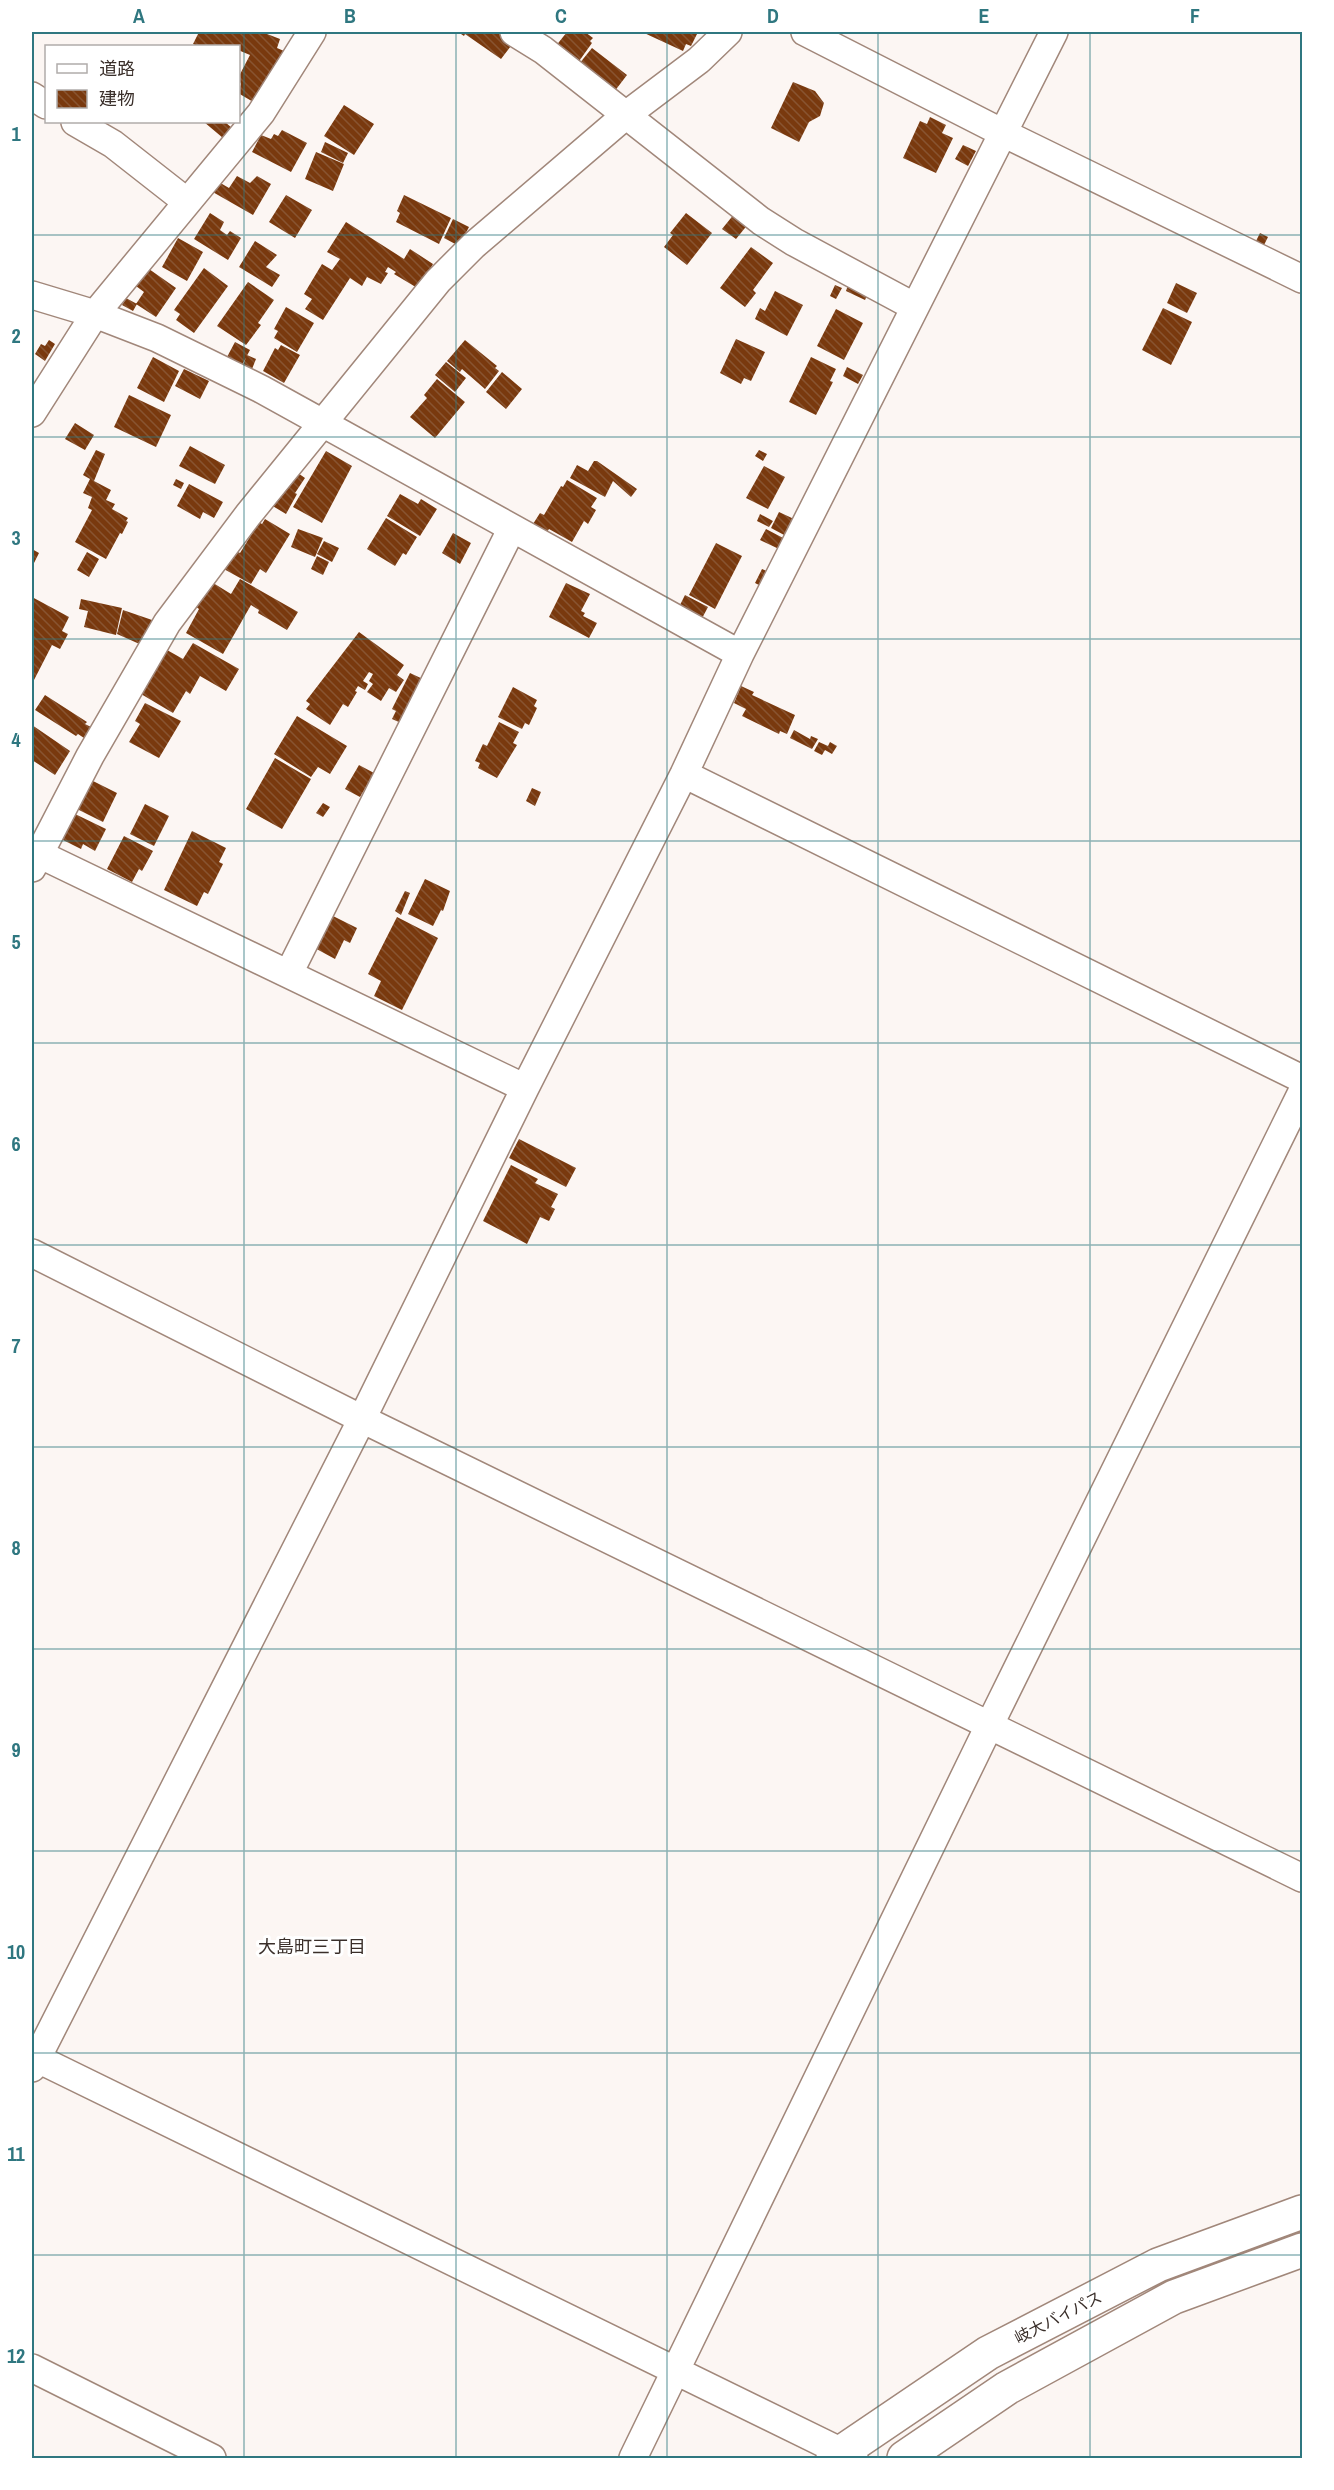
<svg xmlns="http://www.w3.org/2000/svg" width="1334" height="2490" font-family="'Archivo Narrow','Noto Sans JP',sans-serif">
	<defs>
		<pattern id="building-back-hatch" width="6" height="6" patternUnits="userSpaceOnUse" patternTransform="scale(1.5)"><rect width="6" height="6" fill="#79390e"/><path d="M-1 5l2 2M0 0l6 6M5-1l2 2" fill="none" stroke="#885431"/></pattern>
	</defs>
	<rect width="100%" height="100%" fill="#fcf6f3"/>
	<path fill="url(#building-back-hatch)" d="M199,32H262L280,39L277,48L284,51L255,103L238,93L241,84L238,78L250,55L238,50V46H197L193,44Z
		M458,32H500L514,42L501,59L465,34L464,36Z
		M567,32L571,34L573,32H585L593,38L590,41L592,43L577,64L555,47Z
		M642,32H698L691,46L686,44L683,51Z
		M592,48L627,75L614,92L579,64Z
		M793,82L815,91L824,103L820,116L809,122L799,142L771,128Z
		M344,105L374,124L354,155L324,136Z
		M930,117L946,125L942,133L953,138L936,173L903,158L920,121L927,124Z
		M204,122H225L232,128L223,138Z
		M282,130L307,143L291,172L252,152L261,135L271,139L274,134L278,136Z
		M325,142L348,153L343,163L321,152Z
		M963,145L976,151L968,166L955,159Z
		M316,152L344,164L333,191L305,179Z
		M237,176L250,183L257,176L271,184L253,215L211,191L217,181L229,188Z
		M286,195L312,210L295,238L269,222Z
		M404,195L451,218L439,244L396,222L400,213L397,211Z
		M210,213L224,222L220,230L227,235L230,231L241,238L228,260L194,239Z
		M686,213L712,233L687,265L664,247L673,235L670,233Z
		M735,213L749,223L736,239L722,229Z
		M453,219L469,227L459,246L444,238Z
		M346,222L404,259L410,249L433,264L419,289L394,274L396,272L388,267L385,272L388,273L381,284L367,277L362,286L350,278L323,320L305,309L312,299L304,294L322,264L332,270L340,259L327,252Z
		M1260,233L1268,237L1264,245L1256,241Z
		M178,238L203,252L187,281L162,267Z
		M255,241L277,255L266,267L280,275L272,287L239,267Z
		M751,247L773,263L753,290L756,293L745,307L720,288Z
		M204,268L228,286L194,333L176,320L180,314L174,310Z
		M149,269L176,288L156,317L136,304L144,292L136,286Z
		M248,282L274,300L258,323L261,325L246,345L217,326Z
		M849,282L869,292L865,300L846,291Z
		M1176,283L1197,293L1187,313L1167,303Z
		M835,285L842,288L836,299L830,296Z
		M775,291L803,305L787,336L755,319L760,308L765,311Z
		M126,298L137,304L133,311L122,305Z
		M286,307L314,323L297,352L274,338L278,331L274,329Z
		M1163,308L1192,322L1171,365L1142,350Z
		M836,309L863,323L844,360L817,346Z
		M736,339L765,352L751,381L744,378L741,384L720,373Z
		M49,340L55,344L45,361L35,354L41,344L45,346Z
		M465,340L497,366L495,368L499,371L485,389L462,369L460,372L447,361Z
		M235,342L250,350L242,365L227,357Z
		M281,345L300,355L284,383L263,371L275,348L278,350Z
		M247,355L256,359L252,369L243,365Z
		M153,357L179,371L164,402L137,388Z
		M811,357L836,369L830,381L833,382L816,415L789,402Z
		M446,362L466,378L455,392L435,375Z
		M847,367L863,375L858,384L843,376Z
		M184,369L209,381L200,399L175,386Z
		M502,372L522,389L506,409L486,392Z
		M437,379L465,402L435,438L410,417L427,398L424,395Z
		M129,395L171,415L156,447L114,427Z
		M75,423L94,435L85,450L65,439Z
		M190,446L225,465L215,484L179,466Z
		M96,450L105,454L94,481L111,490L106,500L115,504L112,509L128,518L126,521L128,522L122,534L120,533L106,559L75,542L92,510L88,508L92,497L83,493L90,479L83,475Z
		M759,450L767,454L763,461L755,456Z
		M326,451L352,466L322,523L293,507Z
		M594,461H597L637,489L631,497L613,481L605,497L570,478L577,465L588,471Z
		M764,466L785,477L768,509L746,498Z
		M295,471L305,478L295,493L297,494L286,514L271,505Z
		M176,479L184,483L181,489L173,485Z
		M567,480L597,498L591,507L596,510L588,524L584,521L572,542L549,529L547,532L533,524L540,513L544,515L561,486L563,487Z
		M189,484L223,502L214,518L203,512L200,519L177,506Z
		M400,494L418,504L421,499L437,509L420,536L387,516Z
		M779,512L794,519L786,536L771,528Z
		M760,514L773,521L769,527L757,521Z
		M386,518L417,537L406,555L403,553L395,566L367,549Z
		M265,519L290,534L266,573L260,569L251,584L222,568L236,551L240,553L259,522L262,524Z
		M298,529L323,538L315,557L291,547Z
		M766,529L785,539L779,549L760,540Z
		M453,533L471,543L460,564L442,553Z
		M324,541L339,548L332,562L317,554Z
		M716,543L742,556L715,609L689,595Z
		M32,549L39,553L32,567Z
		M87,552L99,559L89,577L77,570Z
		M317,556L329,562L323,575L311,569Z
		M762,569L769,572L761,586L755,583Z
		M240,579L298,612L287,630L258,613L259,610L251,605L223,654L186,633L199,609L195,606L210,581L231,594Z
		M566,583L590,594L581,611L585,613L583,616L597,623L589,638L549,617Z
		M685,595L708,607L699,624L677,611Z
		M32,597L69,617L62,631L68,634L60,649L52,645L34,680L32,679Z
		M81,599L122,608L116,635L84,627L88,611L79,609Z
		M123,610L155,621L144,646L117,634Z
		M359,632L404,665L397,675L404,680L396,692L389,688L381,701L367,692L373,684L369,681L373,674L369,672L363,681L368,684L365,690L358,686L355,691L357,692L348,707L343,704L330,725L306,709L310,704L306,701Z
		M193,643L239,669L226,691L200,676L190,694L186,691L173,713L141,694L167,650L183,659Z
		M410,673L425,680L401,723L392,719L396,711L392,709Z
		M741,686L754,692L752,695L795,715L787,734L780,731L779,734L742,716L746,709L734,703Z
		M513,687L537,700L534,706L537,708L529,725L525,723L522,729L498,717Z
		M45,695L87,722L85,724L91,727L84,738L78,734L76,736L35,710Z
		M145,703L181,721L159,758L129,742L140,724L135,721Z
		M297,716L347,746L330,774L318,767L311,777L274,754Z
		M499,722L519,732L513,743L517,745L497,778L478,768L480,763L475,761L483,744L487,746Z
		M32,725L70,751L55,775L32,760Z
		M794,730L810,739L811,736L818,739L812,749L790,738Z
		M819,742L828,746L830,742L837,746L832,754L825,750L822,755L814,751Z
		M275,758L311,779L282,829L246,809Z
		M359,765L374,773L360,797L345,789Z
		M91,780L117,793L103,822L77,809Z
		M532,788L541,792L535,806L526,801Z
		M323,803L330,807L323,817L316,813Z
		M145,804L169,816L154,846L130,834Z
		M73,813L106,829L95,851L83,844L81,849L61,839Z
		M192,831L226,848L219,862L223,864L208,894L204,892L197,906L164,890Z
		M124,836L153,851L142,871L139,869L132,882L107,869Z
		M425,879L450,891L443,911L441,910L433,926L408,914Z
		M405,891L410,893L401,915L395,911Z
		M327,913L357,928L350,943L344,940L335,959L311,946Z
		M397,917L438,938L402,1010L374,996L381,981L368,974Z
		M519,1139L576,1168L566,1187L509,1158Z
		M511,1165L538,1179L535,1183L558,1194L551,1207L555,1209L549,1221L540,1217L527,1244L483,1221Z"/>
	<g fill="none" stroke-linecap="round" stroke-linejoin="round">
		<defs>
			<path id="minor" d="M514,32L543,50L761,221L794,242L915,307
				M805,32L1003,133L1302,279
				M32,96L46,105
				M75,122L113,144L187,202
				M32,295L95,314L157,338L261,389L740,654
				M32,413L95,314L261,113L312,32
				M684,774L1302,1079
				M39,854L525,1088
				M32,868L90,756L167,623L248,515L438,281L474,245L626,115L699,60L728,32
				M289,973L512,528
				M32,1253L362,1419L1302,1878
				M32,2056L854,2458
				M32,2068L362,1419L525,1088L684,774L740,654L1054,32
				M32,2368L212,2458
				M633,2458L989,1726L1302,1092"/>
			<path id="trunk" d="M833,2458L988,2353L1158,2265L1302,2212
				M904,2458L1007,2388L1174,2297L1302,2250"/>
		</defs>
		<use href="#minor" stroke="#a1877a" stroke-width="30"/>
		<use href="#trunk" stroke="#a1877a" stroke-width="36"/>
		<use href="#minor" stroke="#fff" stroke-width="27"/>
		<use href="#trunk" stroke="#fff" stroke-width="33"/>
	</g>
	<path fill="none" stroke="#2f7780" stroke-width="1.5" stroke-opacity="0.55" d="M244,32V2458M456,32V2458M667,32V2458M878,32V2458M1090,32V2458M32,235H1302M32,437H1302M32,639H1302M32,841H1302M32,1043H1302M32,1245H1302M32,1447H1302M32,1649H1302M32,1851H1302M32,2053H1302M32,2255H1302"/>
	<g text-anchor="middle" stroke-width="6" stroke-linejoin="round" paint-order="stroke">
		<g font-size="16" fill="#3a2f2a" stroke="#fff">
			<text transform="translate(1058 2317) rotate(-27)" y="6">岐大バイパス</text>
		</g>
		<g font-size="18" fill="#3a2f2a" stroke="#fff">
			<text x="312" y="1953">大島町三丁目</text>
		</g>
	</g>
	<rect width="1334" height="2490" fill="none" stroke="#ffffff" stroke-width="66"/>
	<rect x="45" y="45" width="195" height="78" fill="#ffffff" stroke="#b0acaa" stroke-width="1.5"/>
	<rect x="57" y="64" width="30" height="9" fill="#ffffff" stroke="#b0acaa" stroke-width="1.5"/>
	<text x="99" y="75" font-size="18" fill="#3a2f2a">道路</text>
	<rect x="57" y="90" width="30" height="18" fill="url(#building-back-hatch)" stroke="#b0acaa" stroke-width="1.5"/>
	<text x="99" y="105" font-size="18" fill="#3a2f2a">建物</text>
	<rect x="33" y="33" width="1268" height="2424" fill="none" stroke="#2f7780" stroke-width="2"/>
	<g font-size="20" text-anchor="middle" font-weight="bold" fill="#2f7780">
		<text x="139" y="23">A</text>
		<text x="350" y="23">B</text>
		<text x="561" y="23">C</text>
		<text x="773" y="23">D</text>
		<text x="984" y="23">E</text>
		<text x="1195" y="23">F</text>
		<text x="16" y="141">1</text>
		<text x="16" y="343">2</text>
		<text x="16" y="545">3</text>
		<text x="16" y="747">4</text>
		<text x="16" y="949">5</text>
		<text x="16" y="1151">6</text>
		<text x="16" y="1353">7</text>
		<text x="16" y="1555">8</text>
		<text x="16" y="1757">9</text>
		<text x="16" y="1959">10</text>
		<text x="16" y="2161">11</text>
		<text x="16" y="2363">12</text>
	</g>
</svg>
